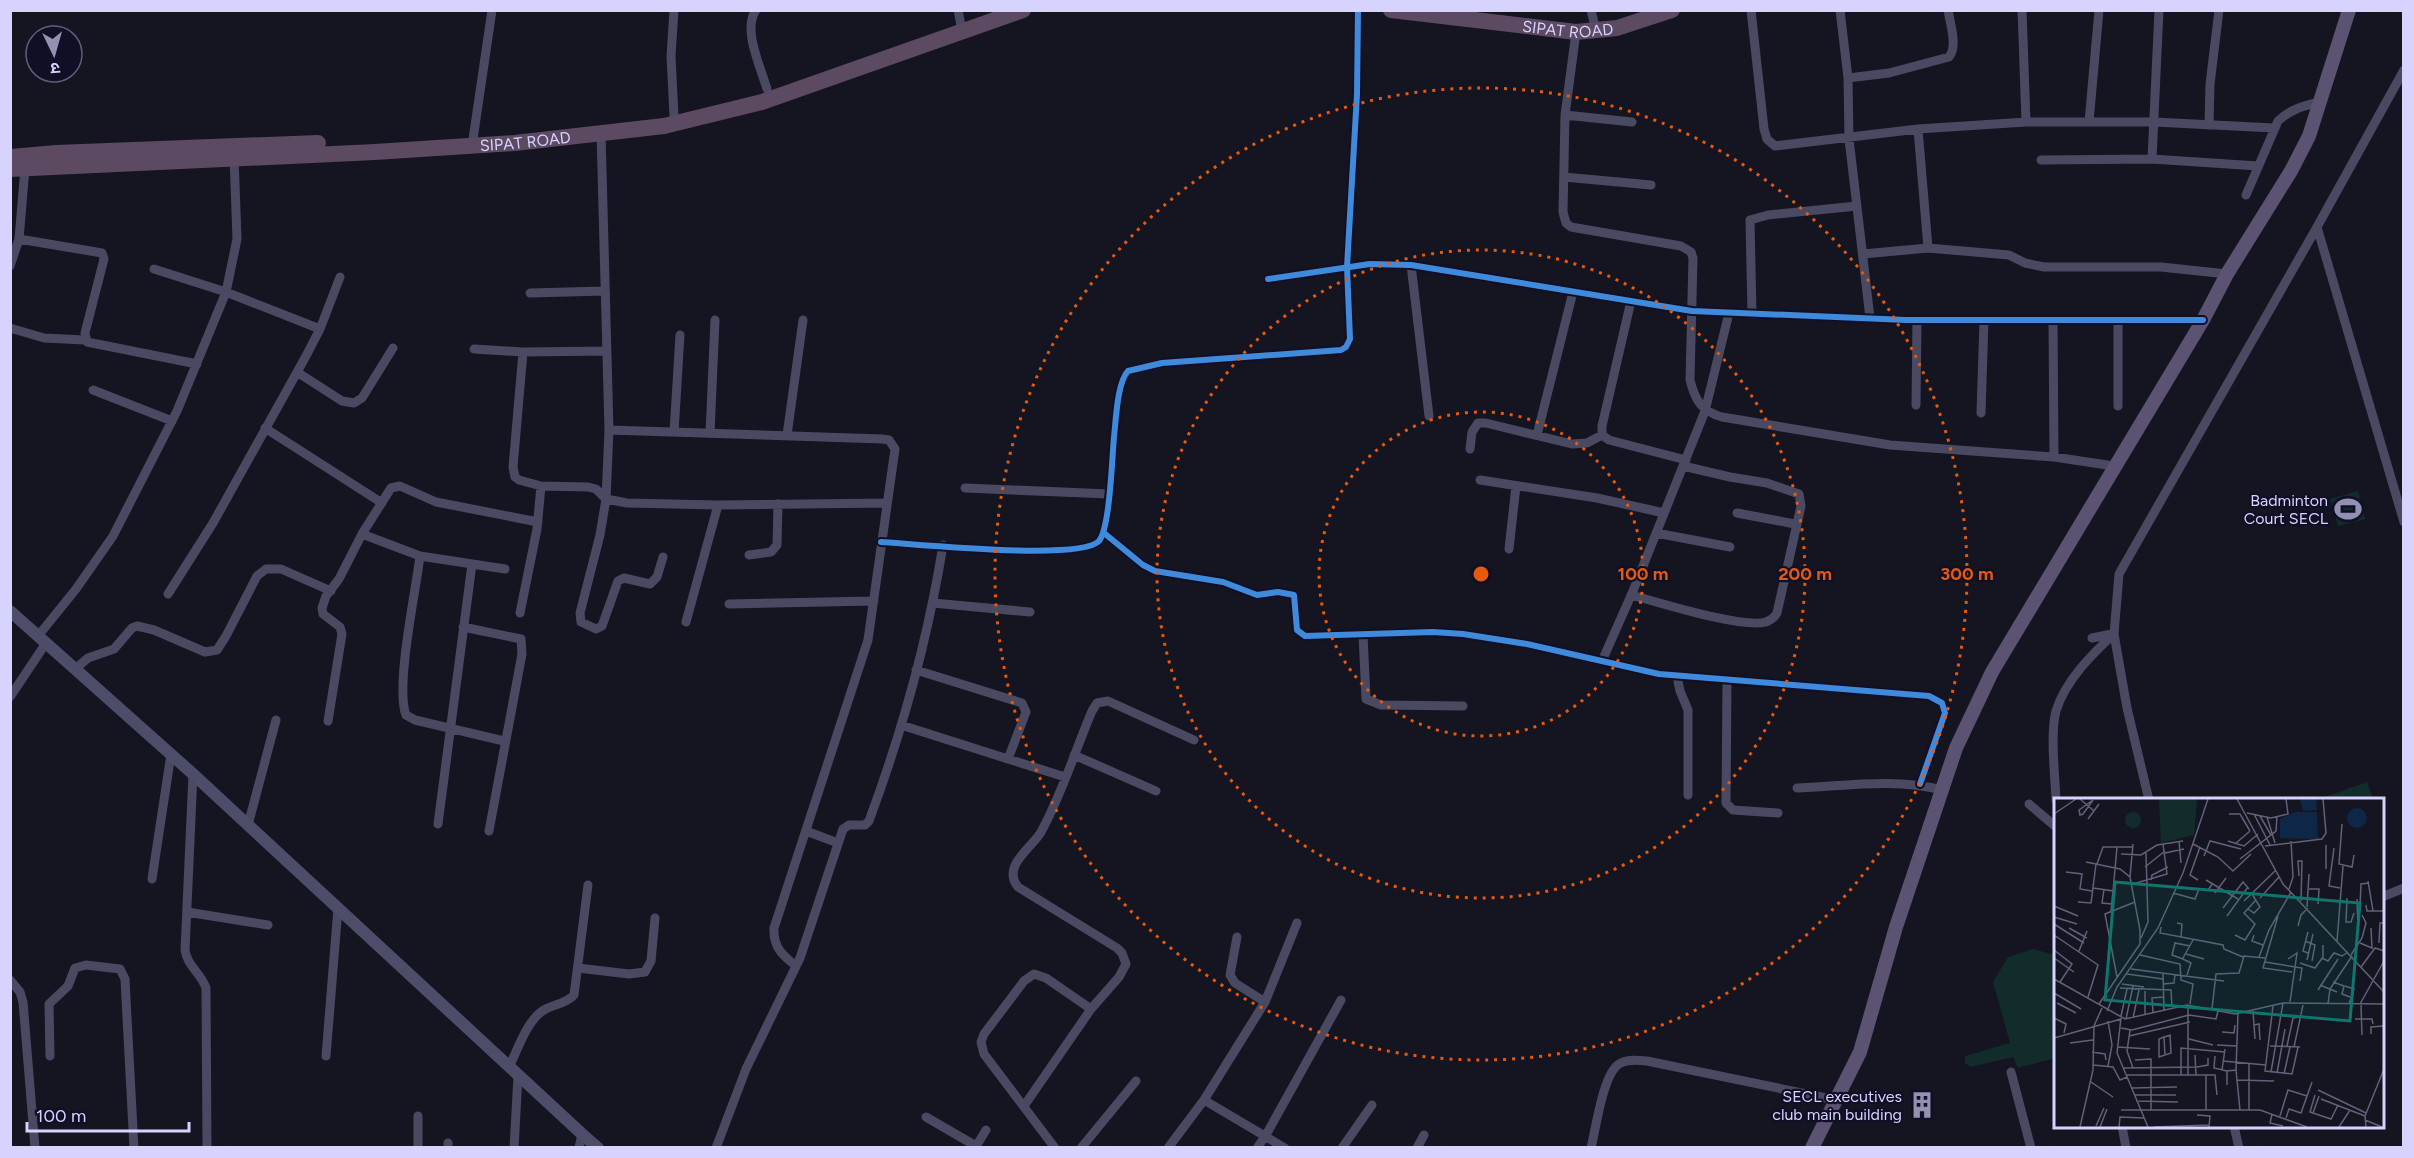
<svg xmlns="http://www.w3.org/2000/svg" width="2414" height="1158" font-family="Figtree,'Noto Sans Devanagari',sans-serif">
	<rect width="100%" height="100%" fill="#151421"/>
	<path fill="#122c2b" d="M2358,491L2365,519L2338,526L2330,499Z
		M2367,782L2373,799H2319Z
		M2033,949L2055,955V1058L2018,1068L2013,1057L1971,1067L1965,1063V1056L2010,1043L1993,982L2008,957Z"/>
	<g fill="none" stroke-linecap="round" stroke-linejoin="round">
		<path stroke="#494a61" stroke-width="9" d="M756,10C742,29 761,68 767,89
			M958,10L962,31
			M1591,10L1596,31
			M1751,10L1764,129L1767,139L1775,146L1918,129L2026,122H2154L2274,128
			M1840,10L1848,78L1849,139L1870,318
			M2022,10L2026,122
			M1576,32L1565,115L1563,212L1566,223L1571,227L1681,246L1691,252L1693,258L1690,380C1695,400 1701,411 1722,417L1890,445L2054,457L2114,466
			M1848,78L1889,73L1949,57C1958,46 1950,24 1948,10
			M1565,115L1632,122
			M674,116L671,56L674,10
			M2089,122L2099,10
			M2209,125L2210,84L2219,10
			M1918,129L1928,248
			M601,133L609,430L606,499L600,535L580,613L581,622L596,629L602,626L618,581L624,578L650,584L657,577L663,557
			M472,146L492,10
			M2152,159L2159,10
			M2041,160L2152,159L2258,166
			M1564,177L1651,185
			M2246,195L2278,121C2291,109 2303,106 2320,102
			M2317,227L2404,522
			M19,239L102,253L104,259L85,333L87,342L197,364
			M1863,254L1928,248L2009,255L2025,263L2044,267H2161L2227,274
			M1411,265L1429,416
			M10,266L19,239L25,168
			M154,269L226,292L320,329
			M1268,279L1370,264L1411,265L1692,311L1906,320H2203
			M530,293L605,291
			M1631,301L1602,426V435L1609,440L1686,460
			M1752,314L1750,220L1768,215L1857,206
			M2053,320L2054,457
			M10,328L44,338L85,340
			M474,349L523,352L607,351
			M523,352L513,467L515,477L519,480L541,486L588,487L596,489L606,499L627,503L718,505L886,503
			M297,372L342,401L354,403L362,398L393,348
			M93,390L172,421
			M1916,405L1917,320
			M2118,406V320
			M1981,413L1984,320
			M265,428L382,503
			M609,430L882,439L889,440L895,449L868,640L774,928C773,947 782,955 796,966
			M674,432L680,335
			M710,433L715,320
			M787,435L803,320
			M1537,435L1573,292
			M1470,449L1472,432L1478,423H1486L1572,444L1587,443L1602,435
			M1480,480L1597,498L1664,513
			M965,488L1109,494
			M1737,513L1795,524
			M1104,533L1143,565L1155,571L1223,582L1257,595L1278,592L1294,595L1297,630L1305,636L1433,632L1463,634L1527,644L1659,674L1929,696L1942,703L1945,713L1920,784
			M1656,533L1730,547
			M362,534L420,556L505,569
			M881,542C915,544 1081,561 1099,541C1110,528 1112,457 1114,437C1116,420 1117,383 1128,371L1162,363L1341,350L1346,347L1350,339L1347,267L1357,94L1358,10
			M1509,549L1516,486
			M749,555L771,552L777,545L778,504
			M420,556C416,590 395,687 406,715L415,720L504,741
			M168,594L213,523L306,356L320,329L340,277
			M1631,595C1658,602 1742,629 1766,622C1771,620 1774,618 1777,613L1801,506L1799,494L1767,483L1730,477L1683,466
			M933,603L1030,612
			M729,604L874,601
			M520,613L537,529L541,486
			M686,622L718,505
			M463,627L521,639L522,654L489,831
			M1363,635L1366,699L1381,705L1463,706
			M38,636L76,589L113,536L177,411L226,292L237,239L234,156
			M2092,638L2112,634
			M1602,661L1633,591L1705,411L1729,313
			M75,669L88,658L114,649L132,628L137,626L154,630L205,652L217,650L226,636L257,576L266,569H281L331,591
			M916,670L1022,703L1026,712L1008,759
			M1677,676L1680,691L1688,710V795
			M1727,681L1726,803L1733,810L1778,813
			M10,697L46,643
			M328,721L342,634L340,627L323,614L322,608L326,596L339,579L362,534L391,488L400,486L436,502L538,522
			M901,725L1065,777
			M1074,755L1156,791
			M193,774L185,950C187,966 201,973 206,988L207,1148
			M1797,788C1845,786 1896,778 1942,790
			M2056,800C2055,776 2050,733 2056,711C2065,681 2092,654 2114,634
			M2149,800L2127,708L2114,634L2119,574L2317,227L2404,70
			M2029,804L2056,827
			M438,824L472,564
			M248,825L276,720
			M806,831L838,843
			M152,879L171,754
			M2382,897L2404,888
			M187,912L268,925
			M1237,937L1230,975L1235,983L1265,1002
			M578,968L629,974L645,972L651,961L655,918
			M10,980L20,992L23,1002L35,1148
			M50,1056L49,1004L68,986L75,968L86,965L120,969L125,979L126,999L134,1148
			M326,1056L338,908
			M509,1067C518,1049 527,1020 544,1010C554,1004 566,1004 574,995L588,885
			M2011,1072L2031,1148
			M1204,1100L1285,1148
			M1024,1106L1091,1009L1119,977L1126,964L1122,953L1117,948L1018,887C1001,866 1032,848 1041,832C1062,794 1075,751 1092,711L1097,703L1108,701L1194,740
			M926,1117L976,1146
			M2122,1126L2126,1148
			M2234,1126L2239,1148
			M448,1143V1148
			M418,1148V1116
			M514,1148L518,1076
			M579,1148L582,1134
			M716,1148L746,1069L800,958L843,829L849,825H865L869,821C902,732 928,639 943,545
			M975,1148L986,1130
			M1055,1148L984,1054L981,1042L984,1034L1024,981L1034,974L1046,978L1091,1009
			M1081,1148L1136,1081
			M1168,1148L1204,1100L1265,1002L1297,923
			M1257,1148L1266,1135L1341,1000
			M1342,1148L1372,1105
			M1417,1148L1424,1135
			M1591,1148C1596,1128 1603,1074 1619,1064C1627,1059 1638,1060 1647,1061L1836,1100"/>
		<path stroke="#4c4d68" stroke-width="12" d="M10,611L193,774L582,1134L598,1148"/>
		<path stroke="#5c5373" stroke-width="14" d="M1812,1148L1860,1052L1896,927L1956,748L1992,672L2203,320L2227,274L2291,171L2309,136L2349,10"/>
		<g stroke="#5b4a62" stroke-width="16">
			<path id="s1" d="M1391,10L1576,32L1617,28L1672,10"/>
			<path d="M11,157L56,153L318,143"/>
			<path id="s2" d="M10,169L375,152L515,143L664,126L762,102L1023,10"/>
		</g>
		<defs>
			<path id="cycleway" d="M1268,279L1370,264L1411,265L1692,311L1906,320H2203
				M1104,533L1143,565L1155,571L1223,582L1257,595L1278,592L1294,595L1297,630L1305,636L1433,632L1463,634L1527,644L1659,674L1929,696L1942,703L1945,713L1920,784
				M881,542C915,544 1081,561 1099,541C1110,528 1112,457 1114,437C1116,420 1117,383 1128,371L1162,363L1341,350L1346,347L1350,339L1347,267L1357,94L1358,10"/>
		</defs>
		<use href="#cycleway" stroke="#110f26" stroke-width="10"/>
		<use href="#cycleway" stroke="#408adc" stroke-width="6"/>
	</g>
	<g fill="none" stroke="#e8590c" stroke-width="3" stroke-dasharray="3 6">
		<circle cx="1481" cy="574" r="162"/>
		<circle cx="1481" cy="574" r="324"/>
		<circle cx="1481" cy="574" r="486"/>
	</g>
	<defs>
		<symbol id="stadium-bare" viewBox="-9 -9 18 18"><path d="M0-5a6.5 5 0 1 0 0 10a6.5 5 0 1 0 0-10ZM-3.5-1.8h7v3.6h-7Z" fill="#9291b1" stroke="#110f26" stroke-width="2.5" paint-order="stroke"/></symbol>
		<symbol id="building-bare" viewBox="-9 -9 18 18"><path d="M-4-6H4V6H1V3H-1V6H-4ZM-2.5-4.3h1.7v1.8h-1.7ZM.8-4.3h1.7v1.8H.8ZM-2.5-1h1.7V.8h-1.7ZM.8-1h1.7V.8H.8Z" fill="#9291b1" stroke="#110f26" stroke-width="2.5" paint-order="stroke"/></symbol>
	</defs>
	<g fill-rule="evenodd">
		<use href="#stadium-bare" x="2329" y="490" width="38" height="38"/>
		<use href="#building-bare" x="1903" y="1086" width="38" height="38"/>
	</g>
	<g text-anchor="middle" stroke-width="4.5" stroke-linejoin="round" paint-order="stroke">
		<g font-size="16" fill="#d6d4ff" stroke="#110f26">
			<text dy="6" stroke="none"><textPath href="#s1" startOffset="178">SIPAT ROAD</textPath></text>
			<text dy="6" stroke="none"><textPath href="#s2" startOffset="516">SIPAT ROAD</textPath></text>
		</g>
		<g font-size="16" fill="#d6d4ff" stroke="#110f26" text-anchor="end">
			<text x="2328" y="506">Badminton<tspan x="2328" dy="18">Court SECL</tspan></text>
			<text x="1902" y="1102">SECL executives<tspan x="1902" dy="18">club main building</tspan></text>
		</g>
	</g>
	<g transform="translate(2054 798)">
		<rect width="330" height="330" fill="#151421"/>
		<path d="M105,1H143L140,37L107,45ZM71 22a8 8 0 1 1 16 0a8 8 0 1 1-16 0Z" fill="#122c2b"/>
		<path d="M246,1H262L263,12L249,13ZM293 20a10 10 0 1 1 20 0a10 10 0 1 1-20 0ZM241,14H263L264,41L226,40V21Z" fill="#0f2747"/>
		<path fill="none" stroke="#62617a" stroke-width="1.5" d="M26,1L40,13M183,1L229,86L330,194M39,2L29,16L26,17L25,12ZM193,15L217,20L234,16L232,1M0,16L22,1M175,16H186L196,33M200,16L216,47M206,18L217,37M213,19L221,45M34,21L45,6M288,26L285,66L298,69L300,57M125,43L127,65M174,43L190,48L204,36M139,46L164,59L179,73L197,56M181,46L196,33M272,47V71M211,48L268,41L272,35L269,1M280,50L275,88L286,90M111,55L130,51M67,56L87,57L103,47L129,43M150,58L156,43L187,51M186,61L222,33L223,18M32,64L66,71L76,79L86,132V146L45,206M43,66L49,49H63M91,69L111,53M12,74L28,76L26,91L38,93M245,78L244,63H248L247,103M76,79L79,46M97,82L98,77L114,69M144,82L136,77L146,49M152,82L184,101M314,83L319,113M79,86L113,76L109,46M39,90L59,93L57,113M50,91L48,105L58,106M235,91L239,79L237,43M255,91H265L264,106M59,93L63,49H78M119,95L141,101L145,91L154,92L159,85M161,95L172,80M206,100L225,79M293,100L292,124H297L300,115M303,101L304,129M190,103L222,72M24,104L37,105L42,66M312,107L313,113H330M0,108L24,118M306,108L307,86L315,85M253,109L255,76M169,110L189,84L195,91M194,111L200,115L206,109L198,96M173,118L194,89M224,118L209,170L238,174M0,119L23,126M123,125L128,126L127,139M0,126L30,145M244,128L247,117L254,110M107,129L106,135L169,147L170,151L189,159M15,130L33,140M254,134L249,153L254,155M0,137L44,167L34,199M181,137L191,142L201,126L190,115L202,102M200,137L198,143L209,147M87,140L94,124L92,55M251,143L261,147L258,163M283,143L289,68M306,145L318,150L317,130M325,145L326,125H330M0,152L18,166L6,184M25,153L33,133M132,156L150,161M86,157L126,166L127,182L139,186L136,206M297,157L308,140L312,125L308,117M205,159L215,132L237,94M0,160L20,174M129,160L139,142M268,160L274,163L280,155L288,158L294,154M129,161L118,157L121,145L136,148M129,161L137,165L133,177M234,161L243,155L236,204M253,162L259,136M211,164L248,170L246,183M246,165L261,170L269,159V147M307,169L321,150L330,153M77,171L170,183M109,175L110,212M73,176L109,181M63,179L51,116L81,104M0,181L71,221L133,207L181,216L229,205L330,206M279,184L290,188L288,196L296,199M68,186L90,189M109,186L120,185L121,176M266,187L283,194M291,188L300,191L295,206M66,190L117,192L118,209M264,192L284,161M91,193V217M0,195L27,211M3,205L22,215M274,206L276,191L298,158M306,206L330,163M307,207L308,237M219,208L211,273L238,276L244,249M158,211L162,176L185,175L190,158L211,160M53,213L63,189L104,130L129,75L154,1M199,213L201,241M99,214L98,200L109,199M184,215L182,272L186,312M67,218L73,191M0,220L12,226L10,235M67,220L63,255L94,329M79,220L85,192M72,221L79,188M301,221H318L319,226M200,227L205,226L206,242M67,230L78,232L135,217L162,221L164,213M76,232L73,253L79,270M168,234L180,235L181,227M317,236V229L330,228M116,237L117,255L105,259V241L110,239L117,237M75,238L136,224M110,239L111,257M0,240L67,221M135,241L159,247M16,245L39,242M163,247L183,248M216,248L246,249M233,248L239,220L246,219M63,249L96,251M240,249L249,207M38,254L51,256L52,262M141,257L142,277M161,258L160,270L173,273M81,262L97,261V312M169,263L212,267M39,267L59,269L66,282L73,279M54,268L58,247L54,223M69,270L143,269L154,267V260M168,272L171,251M217,274L229,205M223,275L231,231M230,276L236,249M73,277H161L163,297M127,277V250L171,254M134,277V208M183,282L220,283M37,284L59,299M173,287V273L182,272M78,290L123,289M264,292L312,315M80,297H122M261,297L256,314L277,321L284,307M267,301L311,318M82,303L124,304M67,312H206L253,329M152,312V277M195,312V265M259,315L265,298M218,316L216,325L229,328M143,317L156,318L155,329M226,318L234,292L253,298M232,320L235,311L247,315L258,284M311,322L328,329M42,328L50,310M26,329L39,272L40,228L48,210M46,329L53,311M65,329L66,319L90,320M100,329L155,327M285,329L296,312M312,329L311,318L330,271"/>
		<path fill="#0f766e" fill-opacity="0.15" stroke="#0f766e" stroke-width="3" d="M61,84L306,105L296,223L51,202Z"/>
		<rect width="330" height="330" fill="none" stroke="#d6d4ff" stroke-width="3"/>
	</g>
	<circle cx="1481" cy="574" r="9" fill="#e8590c" stroke="#110f26" stroke-width="3"/>
	<g font-size="18" text-anchor="middle" font-weight="bold" fill="#e8590c" stroke="#110f26" stroke-width="4.5" stroke-linejoin="round" paint-order="stroke">
		<text x="1643" y="580">100 m</text>
		<text x="1805" y="580">200 m</text>
		<text x="1967" y="580">300 m</text>
	</g>
	<rect width="2414" height="1158" fill="none" stroke="#d6d4ff" stroke-width="24"/>
	<g transform="translate(54 54) rotate(175)"><circle r="28" fill="#110f26" stroke="#605e7d" stroke-width="1.5"/>
	<path d="M0-4.5L10 22L0 15L-10 22Z" fill="#9291b1"/>
	<text y="-9" font-size="16" font-weight="bold" text-anchor="middle" fill="#d6d4ff">उ</text>
	</g>
	<path d="M27 1122v9h162v-9" fill="none" stroke="#d6d4ff" stroke-width="3"/>
	<text x="36" y="1122" font-size="18" fill="#d6d4ff" stroke="#110f26" stroke-width="4.5" paint-order="stroke">100 m</text>
</svg>
